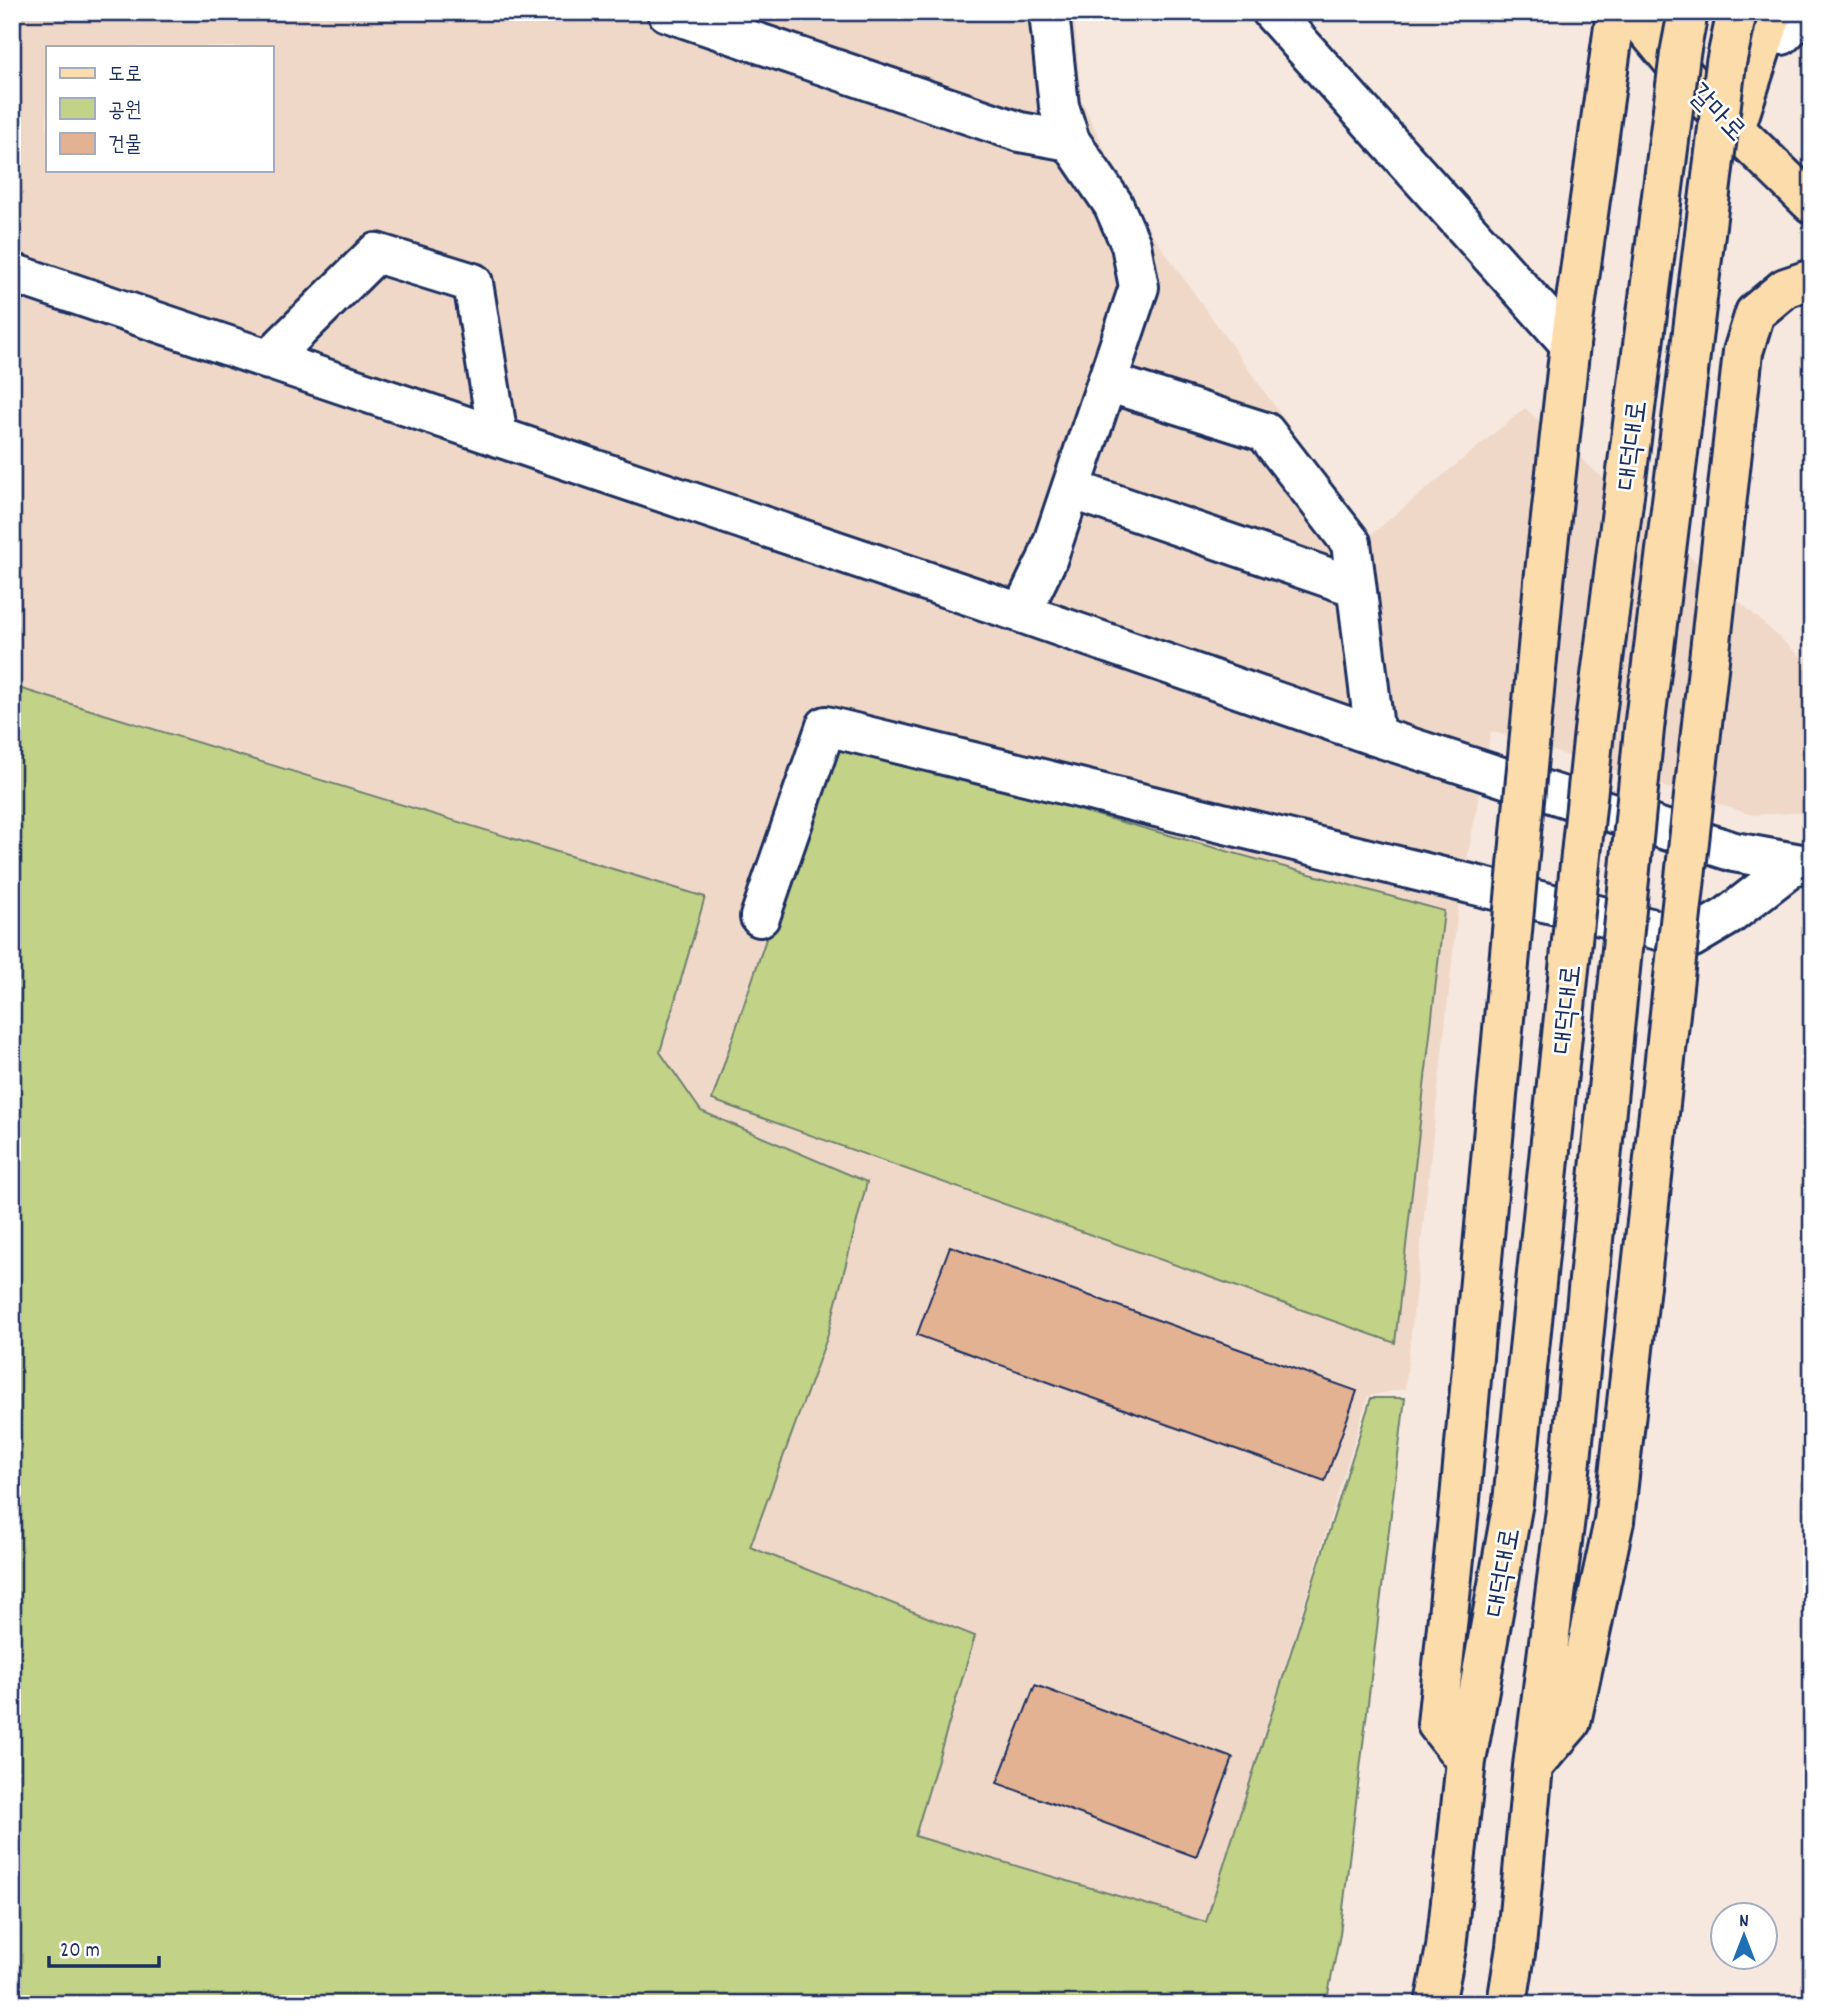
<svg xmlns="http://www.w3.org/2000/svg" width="1824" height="2016" font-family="Dekko,'Poor Story',sans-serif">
	<rect width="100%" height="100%" fill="#f6e8df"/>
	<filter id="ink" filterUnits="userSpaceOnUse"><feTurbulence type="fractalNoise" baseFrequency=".0143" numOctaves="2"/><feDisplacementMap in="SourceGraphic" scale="14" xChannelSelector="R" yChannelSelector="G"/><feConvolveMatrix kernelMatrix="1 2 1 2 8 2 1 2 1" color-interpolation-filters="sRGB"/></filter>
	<g filter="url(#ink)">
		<path fill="#f0d8c8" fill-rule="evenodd" d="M12,12H1074L1081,99L1130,203L1368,537L1525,408L1812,667V812L1752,815L1491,731L1458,909L1405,1389L1368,1396L1206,1922L914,1836L974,1636L750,1547L827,1338L867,1182L701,1111L660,1052L704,897L12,686ZM47,47H271V170H47Z"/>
		<path fill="#c2d286" stroke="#6e8072" stroke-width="2" d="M12,686L705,897L660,1052L701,1111L867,1182L827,1338L750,1547L975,1636L915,1836L1206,1922L1371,1398H1405L1340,1934L1326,2004H12Z
			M832,742L1444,911L1395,1343L712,1100Z"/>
		<path fill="#e2b293" stroke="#1b2f5e" stroke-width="2" d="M950,1246L1357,1391L1325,1481L917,1335Z
			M1035,1685L1233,1758L1196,1857L997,1783Z"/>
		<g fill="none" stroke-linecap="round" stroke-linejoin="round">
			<defs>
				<path id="minor" d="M667,12L1020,132L1070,141
					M1272,12L1570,344
					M1782,35L1805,12
					M12,273L1021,613L1375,736L1734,852L1812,866
					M268,360L376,253L473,283L498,437
					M1107,382L1265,432L1351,543L1375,736
					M1071,489L1356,587
					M1021,613L1047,560L1139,287L1131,245L1113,204L1070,141L1059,106L1049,12
					M760,917L826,726L1691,938L1728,916L1795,864"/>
				<path id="major" d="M1632,12L1704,99L1812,204
					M1735,129L1773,12
					M1743,352L1755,313L1785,288L1812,279
					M1544,582L1570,344L1616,12
					M1460,1499L1437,1724L1466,1761
					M1533,1766L1571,1722L1614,1521
					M1435,2004L1446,1948L1466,1761L1513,1502
					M1507,2004L1516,1947L1533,1766L1566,1510"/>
			</defs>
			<use href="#minor" stroke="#1b2f5e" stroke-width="44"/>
			<use href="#major" stroke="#1b2f5e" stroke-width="44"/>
			<use href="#minor" stroke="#fff" stroke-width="38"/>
			<use href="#major" stroke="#fddcac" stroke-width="38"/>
			<defs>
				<path id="major-bridge" d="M1460,1499L1544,582
					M1513,1502L1594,731L1680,54L1688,12
					M1566,1510L1644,729L1726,63L1737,12
					M1614,1521L1743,352"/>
			</defs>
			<use href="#major-bridge" stroke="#1b2f5e" stroke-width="44" stroke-linecap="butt"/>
			<use href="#major-bridge" stroke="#fddcac" stroke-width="38"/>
		</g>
	</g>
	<g text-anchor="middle" stroke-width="5" stroke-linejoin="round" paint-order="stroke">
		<g font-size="28" fill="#1b2f5e" stroke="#fff">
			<text transform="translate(1719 111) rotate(46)" y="10">갈마로</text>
			<text transform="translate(1630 445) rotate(-83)" y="10">대덕대로</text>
			<text transform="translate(1565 1009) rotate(-84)" y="10">대덕대로</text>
			<text transform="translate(1501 1572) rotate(-80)" y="10">대덕대로</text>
		</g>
	</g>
	<rect width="1824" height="2016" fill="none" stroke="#fff" stroke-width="42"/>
	<rect x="21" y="21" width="1782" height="1974" fill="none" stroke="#1b2f5e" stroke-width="2.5" filter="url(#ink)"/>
	<rect x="46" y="46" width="228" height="126" fill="#ffffff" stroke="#a4acbf" stroke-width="2"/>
	<rect x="60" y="68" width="35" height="10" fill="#fddcac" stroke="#a4acbf" stroke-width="2"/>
	<text x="108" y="80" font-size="21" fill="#1b2f5e">도로</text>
	<rect x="60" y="98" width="35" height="21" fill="#c2d286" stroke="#a4acbf" stroke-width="2"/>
	<text x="108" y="116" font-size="21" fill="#1b2f5e">공원</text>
	<rect x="60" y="133" width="35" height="21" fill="#e2b293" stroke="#a4acbf" stroke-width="2"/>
	<text x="108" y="150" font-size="21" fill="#1b2f5e">건물</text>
	<g transform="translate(1744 1936)"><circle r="33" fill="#ffffff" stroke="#a4acbf" stroke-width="2"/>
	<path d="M0-5L12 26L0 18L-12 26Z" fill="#1f6fb2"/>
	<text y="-10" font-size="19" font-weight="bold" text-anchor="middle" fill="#1b2f5e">N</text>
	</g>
	<path d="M49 1956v10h110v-10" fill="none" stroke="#1b2f5e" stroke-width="3.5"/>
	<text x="60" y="1956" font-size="21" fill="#1b2f5e" stroke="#ffffff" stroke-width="5" paint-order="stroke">20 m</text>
</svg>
